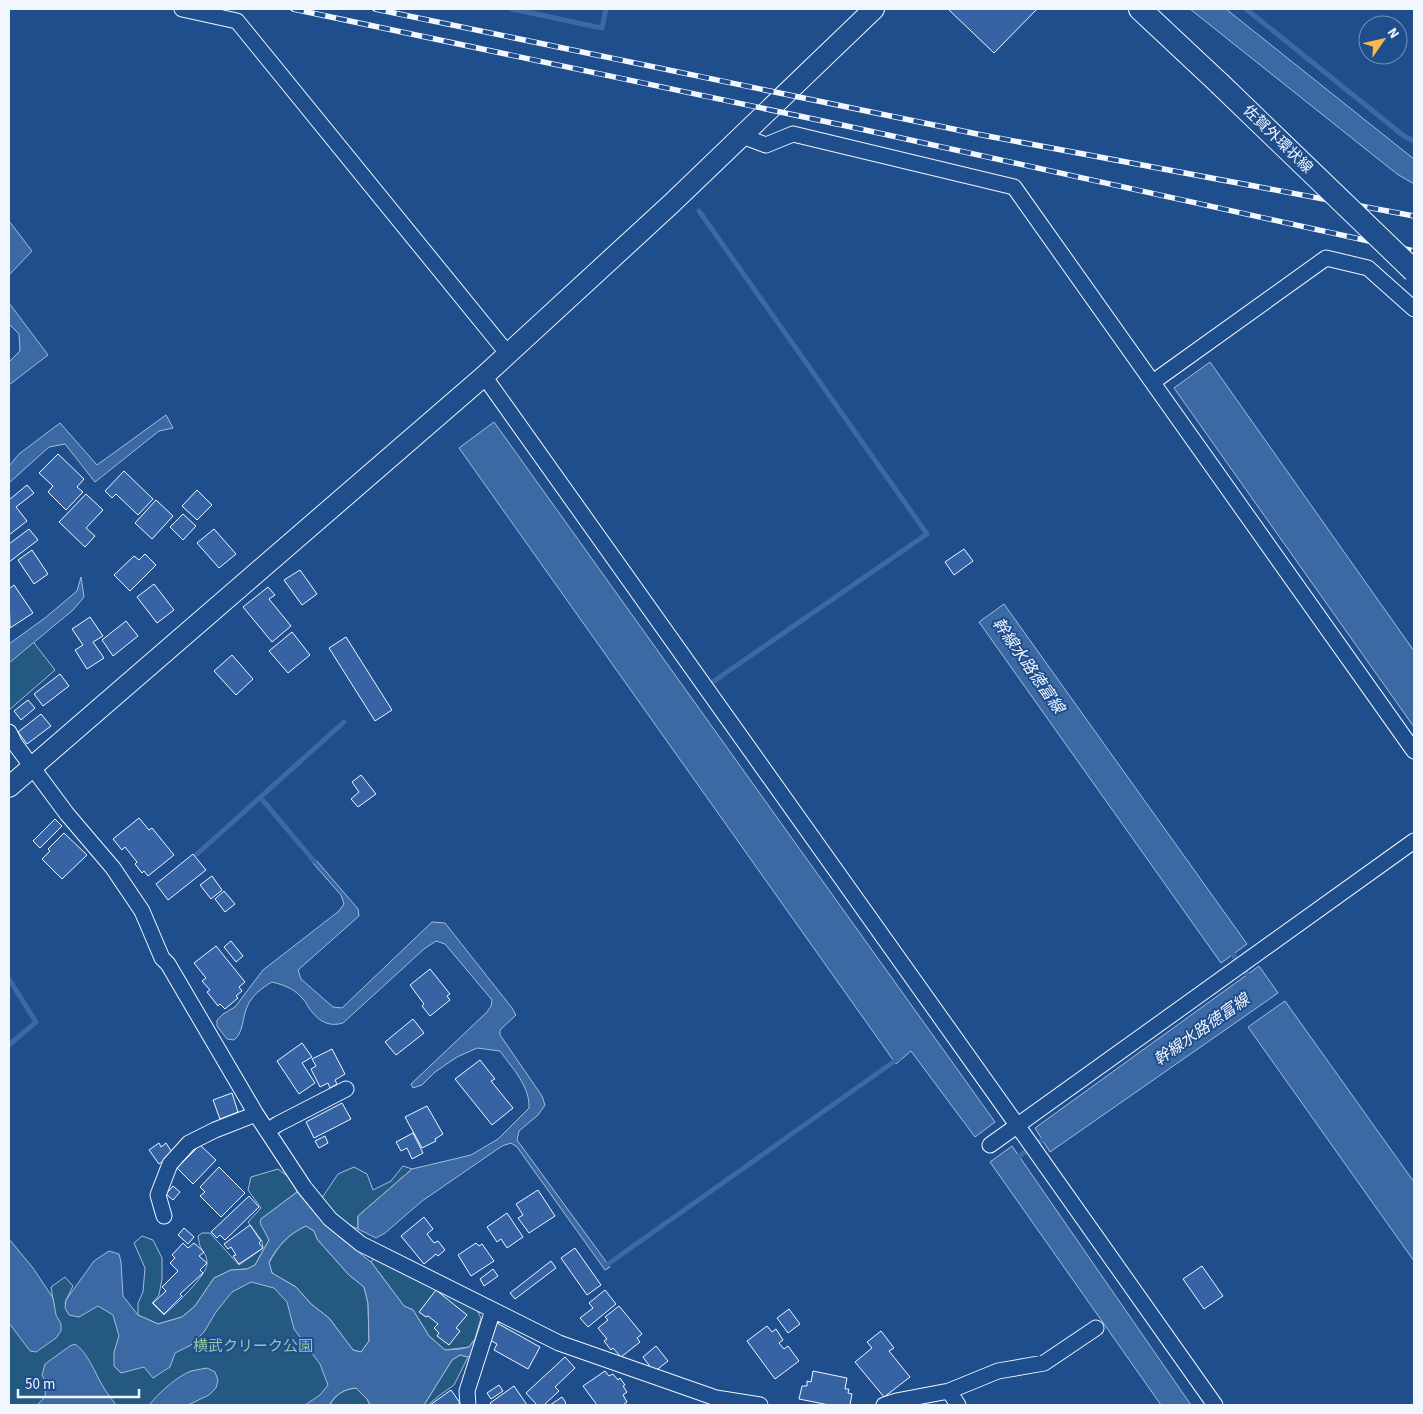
<svg xmlns="http://www.w3.org/2000/svg" width="1423" height="1414" font-family="'Source Sans 3','Noto Sans JP',sans-serif">
	<rect width="100%" height="100%" fill="#1f4e8c"/>
	<path fill="#245a82" stroke="#a8bbd7" d="M31,639L55,670L9,710V655Z
		M403,1166L412,1169L358,1216V1229C342,1223 332,1212 322,1198L338,1174L354,1167L367,1174L373,1190L391,1181Z
		M278,1169L294,1181L297,1192L261,1219L269,1240L255,1265L247,1269L231,1270L214,1278L195,1306L182,1317L158,1324L138,1315V1303L143,1292L145,1268L134,1243L142,1236L153,1240L162,1258V1279L159,1295L152,1303L164,1315C174,1306 208,1275 207,1263C207,1256 204,1253 201,1248C199,1245 199,1240 198,1236L202,1233H210L239,1265L263,1248L262,1241L248,1222L261,1208L248,1190L251,1177Z
		M306,1226L314,1231L317,1239L349,1275L364,1287L368,1303L369,1341L361,1352L353,1350L329,1318L311,1304L296,1287L272,1273L269,1263C278,1246 288,1234 306,1226Z
		M375,1257L475,1306L481,1318L475,1339L469,1347L445,1350L429,1336L413,1310L404,1306L371,1262Z
		M9,1270L54,1305L51,1287L65,1277L73,1286L66,1300L65,1304L99,1287L147,1349L229,1280L260,1276L290,1294L340,1373L320,1405H9Z
		M460,1355L468,1357L454,1385L440,1395L428,1405H424L452,1360Z
		M357,1388L367,1399L370,1405H330C336,1394 344,1389 357,1388Z"/>
	<path fill="#3b69a3" stroke="#a8bbd7" fill-rule="evenodd" d="M1190,9H1226L1395,144L1414,159V184L1397,174Z
		M9,221L32,251L9,275Z
		M9,303L48,355L9,385V362L20,351L19,334L9,324Z
		M1210,362L1414,651V727L1174,388Z
		M166,415L173,428L159,431L95,482L65,444L49,447L9,483V466L19,454L60,423L97,465Z
		M494,422L995,1122L975,1137L911,1051L896,1064L459,448Z
		M81,577L84,597L73,610L9,663V644L45,618L77,591Z
		M1004,604L1247,944L1221,963L979,622Z
		M316,860L358,909L359,916L298,970L301,979L333,1007L342,1008L432,922L445,923L512,1008L516,1015L500,1030V1035L542,1096L545,1105L538,1115L519,1131L517,1140L610,1267L605,1270L517,1147L511,1143L502,1146L422,1201L385,1233L376,1238L358,1229V1216L412,1169L471,1155L498,1139L529,1108C530,1086 512,1068 500,1051L477,1048L457,1057L435,1072L422,1085L413,1088L411,1084L487,1012L491,1006L492,1000L445,944L436,941L424,949L343,1023C330,1027 320,1022 312,1012C308,1008 307,1003 303,999C295,989 284,985 272,982C262,988 252,995 247,1007C242,1018 244,1032 234,1040L227,1039L217,1026V1020L223,1014L235,1007L263,970L339,911L344,904L341,895L312,862Z
		M1259,966L1278,993L1050,1152L1035,1128Z
		M1285,1001L1414,1182V1261L1248,1027Z
		M1012,1146L1191,1405H1161L990,1162Z
		M297,1192L318,1217L343,1240L371,1262L404,1306L413,1310L429,1336L445,1350L460,1349L469,1347L475,1339L471,1355L468,1357L460,1355L452,1360L424,1405H370L367,1399L356,1388C344,1389 336,1394 329,1405H305L320,1395L328,1385L320,1364L294,1329L287,1302L274,1288L251,1282L232,1292L216,1312L204,1332L191,1345L175,1353L170,1367L153,1378L144,1367L121,1373L114,1366V1352L119,1336L113,1315L98,1306L79,1317L69,1315L65,1308L66,1300L94,1261L109,1251L119,1254L121,1262L123,1296L138,1315L158,1324L182,1317L195,1306L214,1278L231,1270L247,1269L255,1265L269,1240L260,1223L261,1219ZM306,1226L314,1231L317,1239L349,1275L364,1287L368,1303L369,1341L361,1352L353,1350L329,1318L311,1304L296,1287L272,1273L269,1262C278,1246 288,1234 306,1226Z
		M9,1239L33,1268L53,1298L56,1315L61,1324V1331L56,1338L36,1352L30,1351L9,1323Z
		M75,1344C88,1353 94,1371 102,1385C106,1392 111,1398 116,1405H37L45,1397L46,1383L42,1375L45,1364L70,1346Z
		M207,1368L215,1372L218,1380L216,1388L209,1395L188,1405H149C159,1393 176,1377 191,1371C196,1370 202,1369 207,1368Z"/>
	<g fill="none" stroke-linecap="round" stroke-linejoin="round">
		<path stroke="#3b69a3" stroke-width="5" d="M512,9L602,28L606,9
			M1246,9L1404,136L1414,141
			M699,211L927,534L714,681
			M260,797L314,861
			M197,854L344,722
			M1230,950L1251,980
			M9,979L36,1022L9,1045
			M1015,1159L1047,1137
			M608,1264L899,1058"/>
	</g>
	<path fill="#3563a3" stroke="#f2f6ff" d="M948,9H1037L994,53Z
		M58,454L84,479L77,487L83,492L66,510L48,492L53,486L39,473Z
		M124,471L153,499L138,515L116,494L112,498L105,491Z
		M27,485L34,493L16,507L27,521L9,535V500Z
		M197,490L212,505L197,520L182,506Z
		M86,494L103,510L86,528L95,536L85,547L59,522Z
		M156,500L173,516L152,539L135,523Z
		M183,514L196,526L183,540L170,527Z
		M29,529L38,540L9,562V544Z
		M214,529L236,554L219,568L197,543Z
		M964,549L973,561L954,575L945,562Z
		M32,550L48,574L34,584L18,560Z
		M145,554L156,565L130,591L114,575L134,556L139,560Z
		M300,570L317,594L302,605L284,580Z
		M154,584L174,610L157,623L137,597Z
		M14,585L33,613L10,628L9,589Z
		M268,587L275,595L269,599L291,626L272,642L243,607Z
		M90,617L103,636L93,642L104,658L87,669L75,650L83,645L72,629Z
		M126,621L138,636L113,656L102,640Z
		M292,632L310,655L288,673L269,651Z
		M346,637L392,710L375,721L329,648Z
		M232,655L253,679L236,695L214,671Z
		M60,674L69,686L43,706L34,694Z
		M28,700L35,708L21,720L14,711Z
		M41,714L51,726L27,744L18,732Z
		M361,775L376,794L358,807L351,799L359,792L352,782Z
		M139,818L149,830L152,828L174,855L148,876L144,871L142,873L135,864L137,862L125,847L122,850L113,839Z
		M55,819L62,826L40,848L33,841Z
		M64,833L87,855L62,879L42,859L50,851L48,849Z
		M193,854L206,870L168,900L156,884Z
		M212,876L222,890L211,899L200,885Z
		M224,891L235,904L225,912L215,899Z
		M231,941L243,956L236,962L224,947Z
		M216,946L245,982L239,987L242,991L236,996L238,998L225,1009L220,1004L218,1006L207,992L210,990L202,981L206,978L194,963Z
		M430,969L450,994L447,996L450,1000L430,1016L422,1006L424,1004L410,985Z
		M413,1019L424,1033L396,1055L385,1042Z
		M302,1043L312,1057L302,1063L315,1083L299,1094L277,1061Z
		M332,1049L345,1074L335,1080L337,1084L330,1088L328,1083L320,1087L311,1069L316,1066L312,1059Z
		M480,1060L495,1079L491,1081L513,1108L492,1125L455,1079Z
		M232,1093L238,1112L220,1119L213,1100Z
		M342,1103L351,1119L314,1138L306,1122Z
		M427,1106L443,1134L435,1139L436,1141L422,1148L405,1117Z
		M413,1133L423,1153L412,1159L407,1148L401,1151L396,1142Z
		M325,1136L328,1143L319,1148L315,1141Z
		M159,1143L161,1147L166,1143L173,1154L159,1164L149,1150Z
		M200,1145L216,1160L193,1184L177,1168Z
		M219,1167L245,1193L221,1217L200,1196L205,1192L200,1187Z
		M173,1186L180,1192L173,1200L166,1194Z
		M538,1190L555,1216L529,1233L518,1218L523,1215L516,1204Z
		M249,1196L259,1207L225,1240L220,1235L217,1238L211,1232Z
		M507,1213L523,1237L507,1248L501,1239L497,1242L487,1227Z
		M424,1217L433,1229L427,1234L434,1243L438,1241L445,1250L438,1256L436,1254L424,1264L401,1236Z
		M250,1225L261,1241L259,1243L263,1248L239,1264L233,1256L236,1255L231,1247L228,1249L224,1244Z
		M184,1228L194,1237L188,1244L178,1235Z
		M183,1243L188,1248L194,1243L204,1252L199,1256L207,1263L200,1270L203,1273L180,1294L182,1296L164,1314L153,1303L166,1291L162,1287L178,1271L170,1263L175,1258L172,1255Z
		M476,1243L479,1246L482,1244L494,1261L471,1276L458,1255Z
		M575,1248L601,1285L587,1295L561,1258Z
		M551,1261L556,1268L515,1299L510,1293Z
		M1202,1266L1223,1296L1204,1309L1183,1279Z
		M493,1269L498,1276L484,1286L480,1279Z
		M436,1290L467,1315L456,1328L460,1331L449,1345L437,1336L439,1333L434,1328L438,1324L428,1316L426,1317L419,1312Z
		M605,1290L616,1304L588,1327L580,1318L593,1308L589,1303Z
		M619,1306L642,1334L637,1338L640,1342L621,1357L613,1348L611,1350L604,1341L607,1339L598,1328L608,1320L605,1317Z
		M789,1309L800,1324L788,1333L777,1318Z
		M497,1323L540,1347L528,1369L494,1350L497,1344L488,1339Z
		M767,1326L772,1332L776,1329L783,1340L779,1343L784,1349L788,1346L799,1361L775,1379L747,1341Z
		M881,1331L894,1348L889,1351L910,1377L884,1397L855,1362L872,1348L867,1342Z
		M656,1346L668,1361L654,1372L643,1357Z
		M565,1357L575,1368L555,1387L559,1391L544,1405H537L526,1393Z
		M605,1371L609,1376L613,1374L618,1380L620,1378L625,1385L623,1386L627,1392L623,1395L627,1402L623,1405H597L583,1386Z
		M813,1371L847,1378L845,1389H849L848,1393L852,1394L850,1405H829L799,1399L802,1386H807V1381L811,1382Z
		M499,1385L503,1391L491,1399L487,1393Z
		M514,1386L527,1405H492L490,1403Z
		M451,1390L460,1403L457,1405H430Z
		M562,1397L566,1403L564,1405H550Z"/>
	<g fill="none" stroke-linecap="round" stroke-linejoin="round">
		<defs>
			<path id="street" d="M182,9L237,21L508,354
				M742,136L766,145L793,134L1014,187L1414,751
				M484,376L1017,1125L1215,1405
				M1153,382L1326,258L1368,268L1414,309
				M9,732L15,744L67,814L113,868L142,911L162,958L168,964L256,1114L304,1187L330,1219L361,1244L559,1343L716,1398L719,1405
				M267,1131L278,1124L346,1089
				M990,1145L1414,841
				M164,1216L158,1195L170,1164L189,1143L215,1130L256,1114
				M949,1391L958,1405
				M716,1398L760,1405
				M468,1405L467,1391L493,1310
				M884,1405L896,1401L949,1391L998,1371L1044,1363L1096,1328"/>
			<path id="secondary" d="M9,787L484,376L671,204L874,9"/>
			<path id="primary" d="M1140,9L1219,83"/>
		</defs>
		<use href="#street" stroke="#f2f6ff" stroke-width="17"/>
		<use href="#secondary" stroke="#f2f6ff" stroke-width="22"/>
		<use href="#primary" stroke="#f2f6ff" stroke-width="24"/>
		<use href="#street" stroke="#1f4e8c" stroke-width="15"/>
		<use href="#secondary" stroke="#1f4e8c" stroke-width="20"/>
		<use href="#primary" stroke="#1f4e8c" stroke-width="22"/>
		<defs>
			<path id="rail" d="M293,9L856,128L1414,251
				M375,9L982,135L1414,216"/>
		</defs>
		<use href="#rail" stroke="#f2f6ff" stroke-width="5.5"/>
		<use href="#rail" stroke="#1f4e8c" stroke-width="4" stroke-dasharray="11" stroke-linecap="butt"/>
		<defs>
			<path id="primary-bridge" d="M1219,83L1414,271"/>
		</defs>
		<use href="#primary-bridge" stroke="#f2f6ff" stroke-width="24" stroke-linecap="butt"/>
		<use href="#primary-bridge" stroke="#1f4e8c" stroke-width="22"/>
	</g>
	<g text-anchor="middle" stroke-width="4" stroke-linejoin="round" paint-order="stroke">
		<g font-size="15" fill="#f2f6ff" stroke="#1f4e8c">
			<text transform="translate(1278 139) rotate(44)" y="5">佐賀外環状線</text>
		</g>
		<g font-size="15" fill="#97c8a6" stroke="#1f4e8c">
			<text x="253" y="1351">横武クリーク公園</text>
		</g>
		<g font-size="16" font-style="italic" fill="#f2f6ff" stroke="#1f4e8c">
			<text transform="translate(1029 665) rotate(55)" y="6">幹線水路徳富線</text>
			<text transform="translate(1201 1029) rotate(-35)" y="6">幹線水路徳富線</text>
		</g>
	</g>
	<rect width="1423" height="1414" fill="none" stroke="#f2f6ff" stroke-width="20"/>
	<g transform="translate(1383 40) rotate(56)"><circle r="24" fill="#1f4e8c" stroke="#7391ba"/>
	<path d="M0-4L9 19L0 12L-9 19Z" fill="#ffb74d"/>
	<text y="-8" font-size="14" font-weight="bold" text-anchor="middle" fill="#f2f6ff">N</text>
	</g>
	<path d="M18 1389v8h121v-8" fill="none" stroke="#f2f6ff" stroke-width="2.5"/>
	<text x="25" y="1389" font-size="15" fill="#f2f6ff" stroke="#1f4e8c" stroke-width="4" paint-order="stroke">50 m</text>
</svg>
